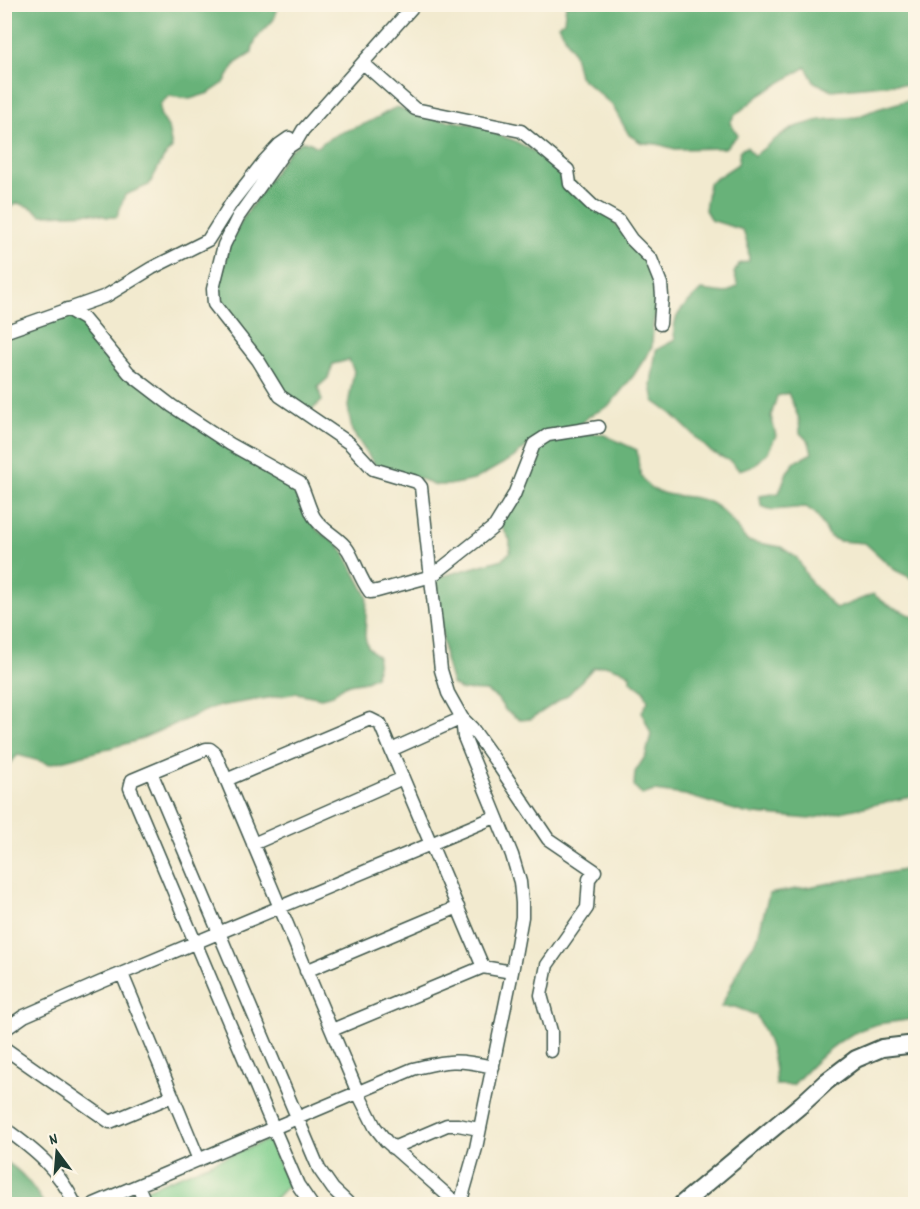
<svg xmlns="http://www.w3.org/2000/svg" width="920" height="1209" font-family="Dekko,sans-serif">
	<rect width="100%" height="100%" fill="#fcf5e5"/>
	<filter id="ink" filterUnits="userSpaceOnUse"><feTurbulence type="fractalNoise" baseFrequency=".0167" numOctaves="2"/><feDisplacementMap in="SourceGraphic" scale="12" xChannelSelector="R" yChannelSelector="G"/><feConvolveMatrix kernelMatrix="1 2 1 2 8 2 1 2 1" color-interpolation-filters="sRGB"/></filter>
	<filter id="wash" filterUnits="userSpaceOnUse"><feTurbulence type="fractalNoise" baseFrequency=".008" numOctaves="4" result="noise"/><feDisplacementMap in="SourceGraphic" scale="24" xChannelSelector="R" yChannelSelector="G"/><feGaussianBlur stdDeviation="1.35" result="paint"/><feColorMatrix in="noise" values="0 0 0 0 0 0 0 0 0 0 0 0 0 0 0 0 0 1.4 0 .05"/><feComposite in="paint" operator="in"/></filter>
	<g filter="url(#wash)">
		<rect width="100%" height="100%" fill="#f2eacf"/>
		<path fill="#81cf8e" stroke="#508661" stroke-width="1.5" d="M265,1141L269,1142L289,1184L270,1204H150L145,1193L147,1189Z"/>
		<path fill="#68b279" stroke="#447856" stroke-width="1.5" d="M5,4H279V5C277,9 276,15 274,19C265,31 253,37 252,53L236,63L224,83L209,93L190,99L169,96L160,104V114L168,127L172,148L164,157L149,185L125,195L117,217H107L93,213L41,215L32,208L18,203L5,211Z
			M566,5H915V86L894,84L831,90L814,82L806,67L760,95L734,116L730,123L738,135L725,148L675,149L657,144L642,143L629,135L612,105L579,76L574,54L559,25L564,21Z
			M915,98H916L915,580L895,570L865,543L839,541L830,537L816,514L806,507L772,510L761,506L760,496L779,493L787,472L795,462L812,453L809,442L800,433L799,419L788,393L777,396L771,416L776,436L768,452L755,465L739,470L730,461L711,452L672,414L654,401L651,385L656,350L675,340C670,314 685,306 701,290L726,293L738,286L734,273L739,264L749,261L748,246L743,230L711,220L705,210L709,183L738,164L740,150L747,147L754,156L778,137L795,127L820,120L857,117L874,110Z
			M397,107L417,116L491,127L493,133L513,140L544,157L561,170L610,217L640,254L650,272L659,302L653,323L652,347L634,375L609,406L589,416L577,428L538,437L513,458L474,480L449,485H433L423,480L375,465L352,431L348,406L354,371L349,360L333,364L328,378L318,387L322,401L309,412L284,394L224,306L218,291L229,245L242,220L288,152L301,142H309L317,147C331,135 345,131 362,125C374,121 385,112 397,107Z
			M65,313L83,321L117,365L296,483L310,519L318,531L338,544L344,552L367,596L365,637L368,647L378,657L376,676L366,681L349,684L340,688L333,695L321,698L297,693L214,707L136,741L50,764L18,755L5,768V336Z
			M593,433L602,434L637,450C638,458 638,470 642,477C654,502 689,492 709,502C727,511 735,526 747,541L781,547L797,558L810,581L836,609L873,594L888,605L915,617V796L809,819L745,813L685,795L654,791L642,795L634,786L635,772L646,755L651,734L642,712L648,701L644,690L630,681V675L624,671L605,665L593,668L569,694L531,719L520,720L506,711L497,698L486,691L461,690L452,684L445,659L436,578L503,559L510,552V540L500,524L530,461L545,438Z
			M915,868V1019C902,1021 887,1022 874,1025C840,1035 816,1060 793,1085H776C775,1057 769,1040 756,1015L735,1007H721L744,958L757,940L769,894Z
			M4,1161C22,1170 34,1188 44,1204H5Z"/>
	</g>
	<g filter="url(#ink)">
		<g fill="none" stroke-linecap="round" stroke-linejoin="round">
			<defs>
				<path id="street" d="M415,4L303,130L296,142L287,148L238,217L224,245L213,289L214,304L258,360L280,396L349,443L373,469L417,482L421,487L441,670L448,693L462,718L472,728L497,763L548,839L595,871L589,879L587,908L547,965L541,995L551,1031V1051
					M363,63L415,109L521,131L568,170L570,184L593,206L618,220L631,239L651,259L661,284L662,296L660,324
					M67,309L84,319L129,373L172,406L230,444L300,483C306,494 308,507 314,517C323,532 339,536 348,550C356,563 360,579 370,592L377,591L432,576L495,526L514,495L534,444L548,435L599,427
					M4,332L106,296L152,268L208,240L232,202L265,160L279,145L289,138
					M391,750L462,718
					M151,772L319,1169L333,1189L349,1204
					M226,780L370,719L380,724L483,967
					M253,844L403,778
					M306,971L458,907
					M122,974L199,1160
					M4,1030L24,1016L99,983L495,817
					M332,1030L483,967L512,972
					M4,1048L110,1122L172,1096
					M4,1128C36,1151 58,1169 75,1204
					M393,1148L447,1125H458L479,1129
					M138,1186L146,1204
					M94,1204L413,1069C447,1060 458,1059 493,1067
					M311,1204L298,1185L274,1129L130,788L132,780L206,749H210L215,753L358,1093L375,1127L386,1141L455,1202H461L464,1204
					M460,1204L476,1148L512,972L522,917V903L520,882L512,855L464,737L462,718"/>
				<path id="secondary" d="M682,1204L802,1104L827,1081L856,1059L882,1048L916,1044"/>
			</defs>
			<use href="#street" stroke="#3f574b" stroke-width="15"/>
			<use href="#secondary" stroke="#3f574b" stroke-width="20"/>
			<use href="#street" stroke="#fff" stroke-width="12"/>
			<use href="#secondary" stroke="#fff" stroke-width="16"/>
		</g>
	</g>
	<rect width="920" height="1209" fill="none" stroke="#fcf5e5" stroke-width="24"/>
	<g transform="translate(57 1152) rotate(344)" stroke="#fcf5e5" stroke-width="4.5" paint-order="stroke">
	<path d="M0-4.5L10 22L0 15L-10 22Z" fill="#1f3d34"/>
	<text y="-9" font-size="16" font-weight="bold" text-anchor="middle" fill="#1f3d34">N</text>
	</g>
</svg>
